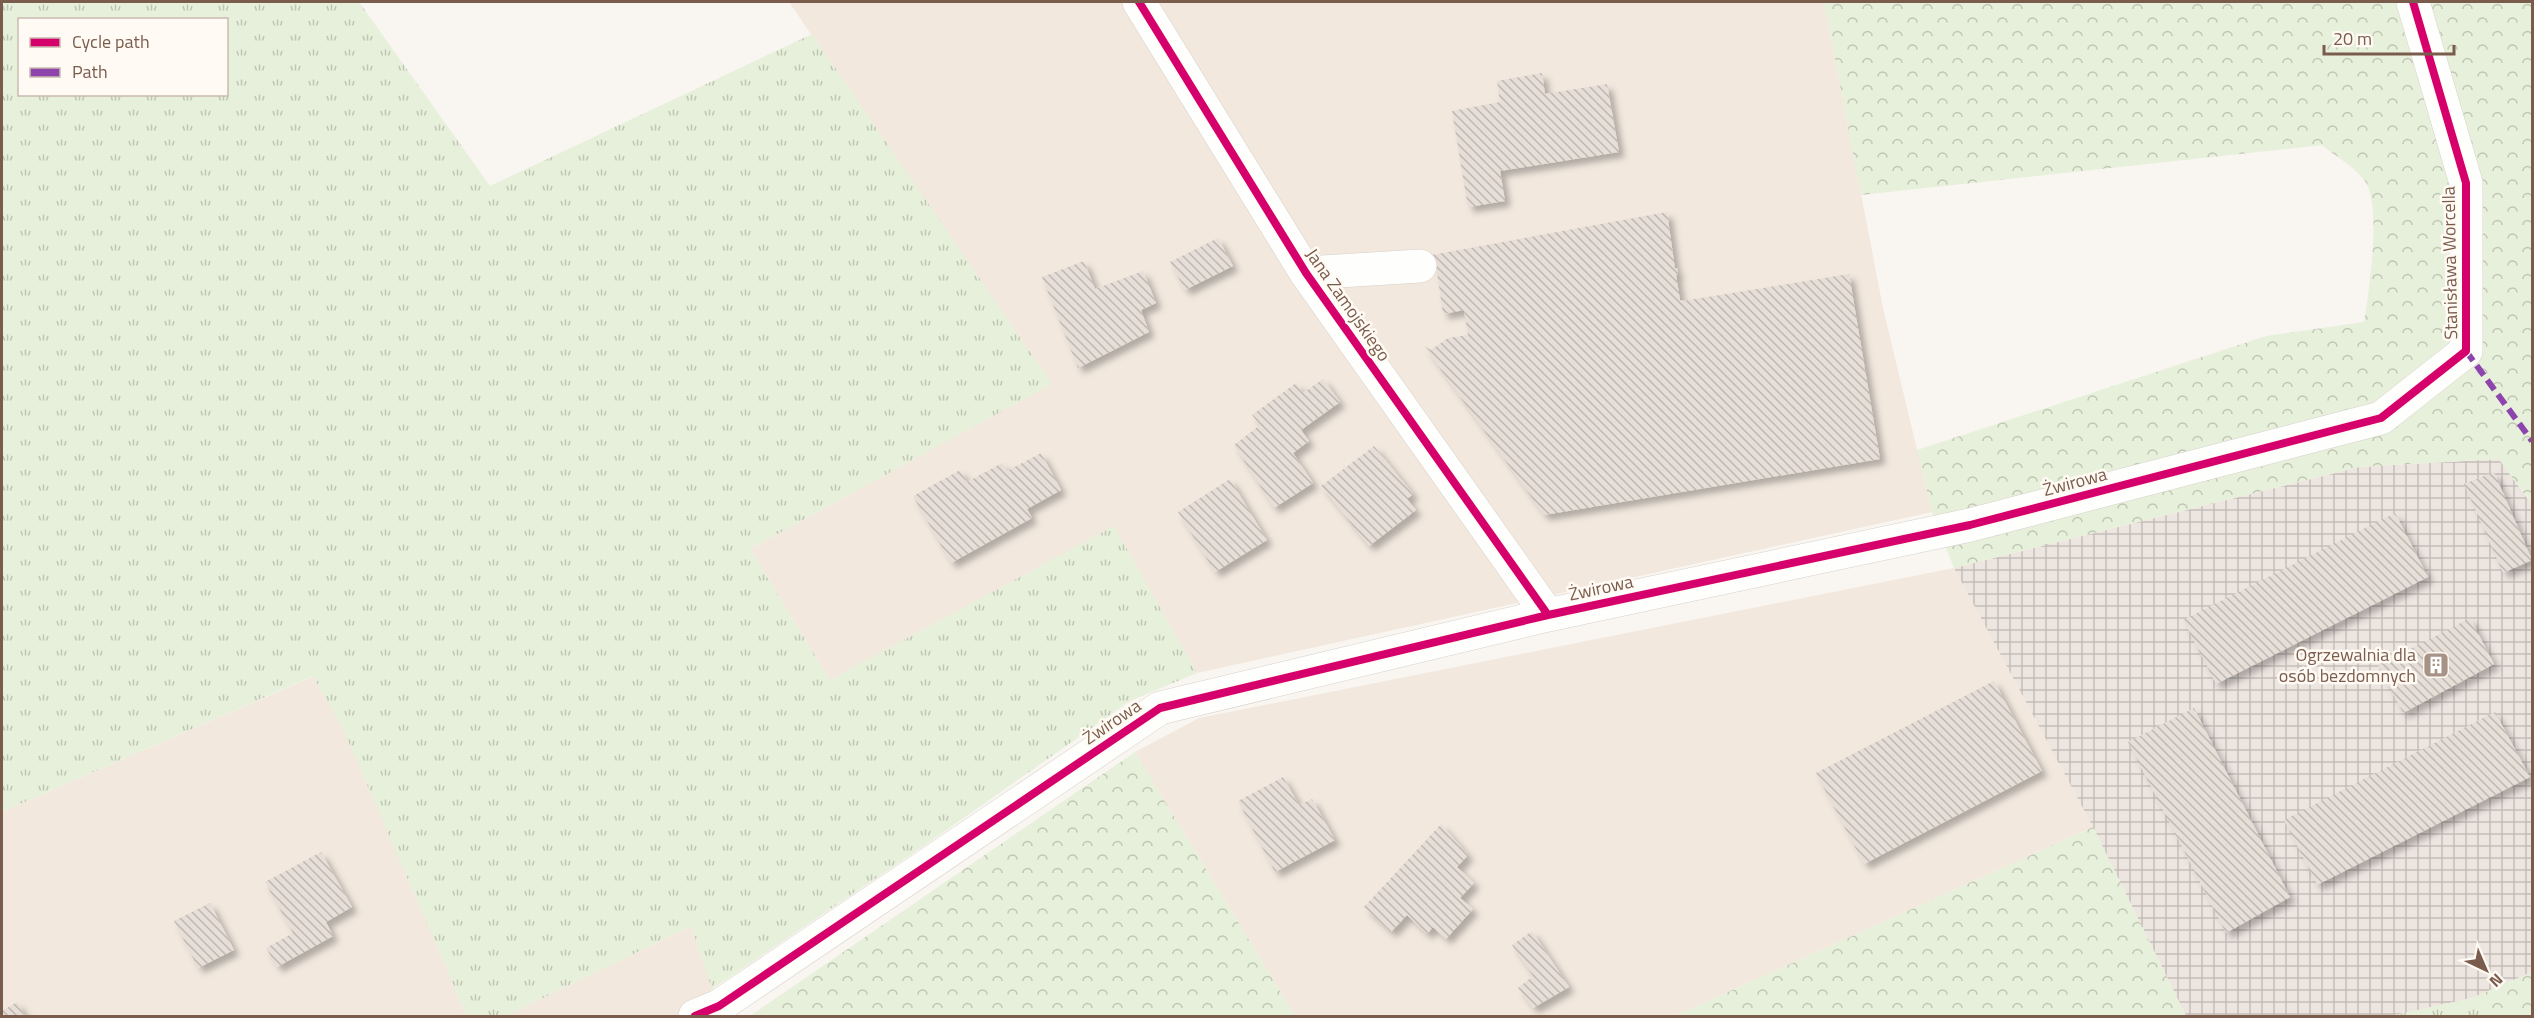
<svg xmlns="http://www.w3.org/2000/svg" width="2534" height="1018" font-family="'Titillium Web',sans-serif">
	<defs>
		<pattern id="industrial-grid" width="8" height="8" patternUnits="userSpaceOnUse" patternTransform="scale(1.5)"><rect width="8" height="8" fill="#ede5e0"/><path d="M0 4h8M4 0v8" fill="none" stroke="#c5bdb8"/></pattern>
		<pattern id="grass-tufts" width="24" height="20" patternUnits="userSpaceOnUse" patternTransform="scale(1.5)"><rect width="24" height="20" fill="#e7f0db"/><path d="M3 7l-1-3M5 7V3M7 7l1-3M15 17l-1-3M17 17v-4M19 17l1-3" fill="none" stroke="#c0c6b4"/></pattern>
		<pattern id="forest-crowns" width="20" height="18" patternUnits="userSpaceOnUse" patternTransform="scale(1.5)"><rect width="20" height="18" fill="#e7f0db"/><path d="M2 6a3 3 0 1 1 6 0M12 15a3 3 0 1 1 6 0" fill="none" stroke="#c0c6b4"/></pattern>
		<pattern id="building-back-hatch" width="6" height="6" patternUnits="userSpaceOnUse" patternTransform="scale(1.5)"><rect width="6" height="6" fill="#e6ded7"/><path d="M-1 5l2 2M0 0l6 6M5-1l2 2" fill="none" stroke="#bfb7b1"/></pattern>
		<filter id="shadow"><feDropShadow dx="5.5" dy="5.5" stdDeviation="3" flood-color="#0004"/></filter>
	</defs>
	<rect width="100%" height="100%" fill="#f9f5f0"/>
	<path fill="#f2e8de" d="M789,2H1824L1883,308L1932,512L1197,673L1114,527L830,680L750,549L1051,384Z
		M1954,568L2093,827L1675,1016H1295L1135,752L1199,718Z
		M314,676L329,693L467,1016H2V812Z
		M691,926L722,1016H506Z"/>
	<path fill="url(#industrial-grid)" d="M2499,459L2532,505V972L2472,998L2390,1016H2186L2093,827L1954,568L2359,467Z"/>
	<path fill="url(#grass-tufts)" fill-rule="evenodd" d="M2,2H359L490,186L812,34L1052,384L750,549L830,680L1114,526L1197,673L1130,701L928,843L712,989L691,926L506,1016H467L343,729L313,676L2,812ZM20,20H226V94H20Z
		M2472,998L2501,1016H2390Z"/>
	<path fill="url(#forest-crowns)" d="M1824,2H2532V505L2499,459L2359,467L1954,568L1932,512L1917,450L2266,336L2364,322C2369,293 2382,204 2365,181C2355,167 2335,156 2322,145L1861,195Z
		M1135,752L1295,1016H750Z
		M2093,827L2186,1016H1675Z
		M2532,972V1016H2501L2472,998Z"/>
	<path fill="url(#building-back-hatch)" filter="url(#shadow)" d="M1542,73L1545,94L1607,84L1619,152L1500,171L1505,201L1468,207L1452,111L1500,102L1497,81Z
		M1667,212L1675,269L1677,268L1678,274L1676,275L1680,300L1683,301L1849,274L1880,459L1544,515L1424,346L1431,350L1448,338L1468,335L1464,310L1443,314L1435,258L1432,255Z
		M1218,238L1233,266L1185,290L1170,262Z
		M1084,261L1095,289L1143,271L1156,303L1141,310L1149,332L1078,368L1042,277Z
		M1323,379L1340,402L1301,430L1309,441L1293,453L1313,483L1274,508L1234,445L1260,425L1252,415L1296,383L1303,393Z
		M1374,446L1413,494L1407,499L1416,510L1369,546L1321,486Z
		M1041,453L1061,490L1027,509L1032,518L951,563L913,496L960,470L967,482L1002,463L1007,471Z
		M2494,472L2532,560L2503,573L2464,484Z
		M1230,479L1267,540L1215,572L1178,512Z
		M2395,513L2428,577L2216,684L2183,620Z
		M2470,618L2494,664L2403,713L2378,666Z
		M1994,681L2042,771L1864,864L1816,773Z
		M2194,708L2290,897L2226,933L2128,742Z
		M2495,712L2530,777L2317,885L2284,820Z
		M1283,777L1299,805L1312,799L1335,840L1275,872L1238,801Z
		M1441,824L1468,855L1457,867L1474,883L1460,898L1473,909L1446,939L1433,927L1427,934L1407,915L1391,932L1364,907Z
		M321,852L352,907L326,922L333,936L277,967L266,948L293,933L265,882Z
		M210,903L234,950L198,968L174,921Z
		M1532,931L1569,987L1533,1008L1518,988L1533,976L1512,945Z
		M17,1002L25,1016H2V1011Z"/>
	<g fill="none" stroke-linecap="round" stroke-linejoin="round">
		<defs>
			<path id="minor" d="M1139,2L1306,273L1548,615
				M1306,273L1420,266
				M695,1016L719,1006L1160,708L1548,615L1970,525L2381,418L2466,351V183L2413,2"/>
		</defs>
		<use href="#minor" stroke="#d7d1cb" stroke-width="34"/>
		<use href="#minor" stroke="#fefefd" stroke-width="33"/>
		<path stroke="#8e44ad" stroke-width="6" stroke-dasharray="12 6" stroke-linecap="butt" d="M2466,351L2532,441"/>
		<defs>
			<path id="cycleway" d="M1139,2L1306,273L1548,615
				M695,1016L719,1006L1160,708L1548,615L1970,525L2381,418L2466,351V183L2413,2"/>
		</defs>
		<use href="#cycleway" stroke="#fffaf3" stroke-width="11"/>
		<use href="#cycleway" stroke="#d6006c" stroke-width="8"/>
	</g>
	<defs>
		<symbol id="building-square" viewBox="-11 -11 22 22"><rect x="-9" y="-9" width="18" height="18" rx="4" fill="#a69286" stroke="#fffaf3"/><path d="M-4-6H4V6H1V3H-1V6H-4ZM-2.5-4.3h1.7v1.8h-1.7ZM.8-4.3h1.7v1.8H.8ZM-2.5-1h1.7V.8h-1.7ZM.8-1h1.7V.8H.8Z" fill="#fff"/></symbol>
	</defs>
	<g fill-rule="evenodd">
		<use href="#building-square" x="2421" y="650" width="30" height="30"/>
	</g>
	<g text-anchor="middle" stroke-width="5" stroke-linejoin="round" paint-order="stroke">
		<g font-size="18" fill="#7a5c4d" stroke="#fffaf3">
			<text transform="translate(2450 263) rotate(-91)" y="6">Stanisława Worcella</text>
			<text transform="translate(1348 305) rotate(55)" y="6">Jana Zamojskiego</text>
			<text transform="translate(2075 482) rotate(-15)" y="6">Żwirowa</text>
			<text transform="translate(1601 588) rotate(-12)" y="6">Żwirowa</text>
			<text transform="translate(1112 722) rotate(-34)" y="6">Żwirowa</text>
		</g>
		<g font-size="18" fill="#7a5c4d" stroke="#fffaf3" text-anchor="end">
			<text x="2416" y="661">Ogrzewalnia dla<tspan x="2416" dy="21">osób bezdomnych</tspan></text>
		</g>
	</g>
	<rect width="2534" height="1018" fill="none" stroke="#7a5c4d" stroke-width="6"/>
	<rect x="18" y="18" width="210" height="78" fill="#fffaf3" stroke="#cabbb1" stroke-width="1.5"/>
	<rect x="30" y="38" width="30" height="9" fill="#d6006c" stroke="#cabbb1" stroke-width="1.5"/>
	<text x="72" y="48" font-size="18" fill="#7a5c4d">Cycle path</text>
	<rect x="30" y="68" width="30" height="9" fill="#8e44ad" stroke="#cabbb1" stroke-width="1.5"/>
	<text x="72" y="78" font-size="18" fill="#7a5c4d">Path</text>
	<g transform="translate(2486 970) rotate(136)" stroke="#fffaf3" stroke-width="4.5" paint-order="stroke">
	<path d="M0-4.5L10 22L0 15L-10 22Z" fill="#7a5c4d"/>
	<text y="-9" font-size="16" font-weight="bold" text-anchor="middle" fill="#7a5c4d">N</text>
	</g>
	<path d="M2324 45v9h130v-9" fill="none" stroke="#7a5c4d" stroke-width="3"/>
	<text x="2333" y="45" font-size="18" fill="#7a5c4d" stroke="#fffaf3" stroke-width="4.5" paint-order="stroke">20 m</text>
</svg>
